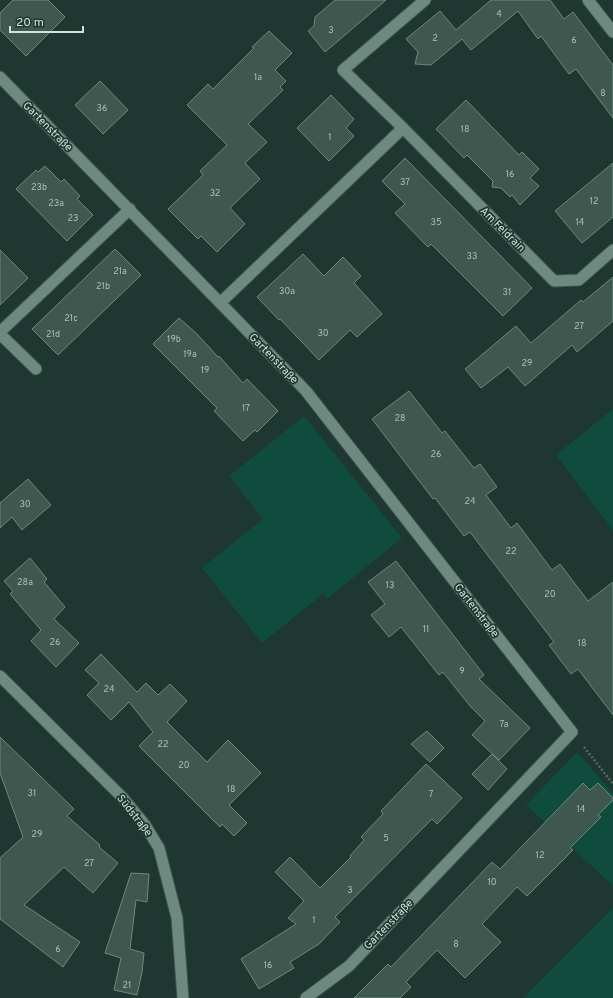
<svg xmlns="http://www.w3.org/2000/svg" width="613" height="998" font-family="Overpass,sans-serif">
	<rect width="100%" height="100%" fill="#1e3730"/>
	<path fill="#0f4c3e" d="M613,409V530L556,455Z
		M304,416L402,538L327,599L323,594L262,643L202,568L263,519L229,476Z
		M577,752L613,793V886L526,805Z
		M613,908V998H523Z"/>
	<path fill="#3e5850" stroke="#6d887f" d="M13,0H48L65,17L26,56L0,30V13Z
		M335,0H386L325,52L308,31L314,26L315,17Z
		M491,0H550L564,19L573,12L613,65V118L576,69L569,74L541,36L538,39L518,11L471,50L462,39L431,65L415,64L418,52L406,39L440,11L456,30Z
		M269,31L292,53L275,70L286,81L280,87L283,90L248,124L267,142L245,163L260,179L230,208L245,224L217,252L201,236L198,239L168,209L203,175L200,171L227,145L187,105L208,84L213,89L254,48L252,47Z
		M100,81L128,110L103,134L75,105Z
		M331,95L354,119L346,128L354,136L329,161L297,128Z
		M466,100L519,155L522,152L539,169L530,178L539,186L520,205L512,195L510,197L501,188L492,187L493,181L467,155L464,158L436,129Z
		M405,158L532,288L503,316L431,244L428,247L395,213L405,204L382,181Z
		M613,163V217L582,243L555,211Z
		M45,166L61,182L64,179L80,196L77,199L93,215L67,241L16,189L36,170L38,172Z
		M115,249L141,275L58,355L32,329Z
		M0,250L28,278L0,305Z
		M303,254L324,276L343,257L361,276L354,283L382,314L357,337L350,330L319,360L280,319L279,320L257,297Z
		M613,277V321L577,352L572,345L525,386L508,367L481,388L465,369L516,326L531,343L581,300L583,302Z
		M179,318L197,334L218,357L219,356L243,383L247,379L278,411L257,432L255,430L243,441L214,411L217,408L153,344Z
		M409,391L442,433L445,431L474,468L480,464L497,487L486,495L511,528L517,523L552,570L560,564L588,601L613,582V715L578,669L571,674L549,645L554,642L470,532L464,536L435,498L433,499L372,419Z
		M28,479L51,505L22,530L12,517L0,528V503Z
		M30,558L47,579L44,582L65,607L54,619L79,643L56,667L31,641L41,630L10,594L13,591L4,581Z
		M396,561L484,675L479,679L530,728L499,760L472,735L485,721L470,706L443,672L439,675L401,627L389,637L371,615L385,604L368,582Z
		M101,654L137,692L146,683L158,695L170,684L187,701L167,722L207,762L228,740L261,773L229,805L247,823L234,836L222,824L220,827L139,746L153,732L129,702L111,720L87,695L99,683L85,670Z
		M427,731L444,748L430,762L411,744Z
		M0,737L74,809L67,816L100,845L99,847L118,863L93,893L64,867L24,905L80,942L63,967L0,919V858L23,837L0,773Z
		M492,754L507,769L488,790L472,774Z
		M426,764L462,798L437,824L432,819L335,917L340,922L319,944L290,962L294,968L259,989L241,959L296,924L288,918L304,901L275,872L290,857L320,888L351,857L350,856L364,840L361,837L383,814L381,811Z
		M583,783L590,790L598,783L613,798V800L598,815L601,817L570,848L573,850L527,896L517,887L482,924L501,942L465,978L437,950L406,982L411,987L400,998H354L388,964L391,967L492,862L500,869Z
		M131,873L149,874L147,902L136,900L130,949L144,953L142,972L137,995L114,990L121,958L105,953Z"/>
	<g fill="none" stroke-linecap="round" stroke-linejoin="round">
		<defs>
			<path id="minor" d="M425,0L343,70L403,128L554,281L579,280L613,250
				M588,0L613,32
				M0,77L306,391L572,732L349,966L306,998
				M220,303L403,128
				M0,332L130,209
				M0,334L36,369
				M0,676L122,797L145,825L159,848L177,918L183,998"/>
		</defs>
		<use href="#minor" stroke="#3e554f" stroke-width="13"/>
		<path stroke="#556b64" stroke-width="2.5" stroke-dasharray="2 2" stroke-linecap="butt" d="M584,747L613,784"/>
		<use href="#minor" stroke="#6d8980" stroke-width="11"/>
	</g>
	<g text-anchor="middle" stroke-width="3.5" stroke-linejoin="round" paint-order="stroke">
		<g font-size="9" fill="#adbfb9">
			<text x="499" y="17">4</text>
			<text x="331" y="33">3</text>
			<text x="435" y="41">2</text>
			<text x="574" y="43">6</text>
			<text x="258" y="80">1a</text>
			<text x="603" y="96">8</text>
			<text x="102" y="111">36</text>
			<text x="465" y="132">18</text>
			<text x="330" y="140">1</text>
			<text x="510" y="177">16</text>
			<text x="405" y="185">37</text>
			<text x="39" y="190">23b</text>
			<text x="215" y="196">32</text>
			<text x="594" y="204">12</text>
			<text x="56" y="206">23a</text>
			<text x="73" y="221">23</text>
			<text x="436" y="225">35</text>
			<text x="580" y="225">14</text>
			<text x="472" y="259">33</text>
			<text x="120" y="274">21a</text>
			<text x="103" y="289">21b</text>
			<text x="287" y="294">30a</text>
			<text x="507" y="295">31</text>
			<text x="71" y="321">21c</text>
			<text x="579" y="329">27</text>
			<text x="323" y="336">30</text>
			<text x="53" y="337">21d</text>
			<text x="174" y="342">19b</text>
			<text x="190" y="357">19a</text>
			<text x="527" y="366">29</text>
			<text x="205" y="373">19</text>
			<text x="246" y="411">17</text>
			<text x="400" y="421">28</text>
			<text x="436" y="457">26</text>
			<text x="470" y="504">24</text>
			<text x="25" y="507">30</text>
			<text x="511" y="554">22</text>
			<text x="25" y="585">28a</text>
			<text x="390" y="588">13</text>
			<text x="550" y="597">20</text>
			<text x="426" y="632">11</text>
			<text x="55" y="645">26</text>
			<text x="582" y="646">18</text>
			<text x="462" y="674">9</text>
			<text x="109" y="692">24</text>
			<text x="504" y="727">7a</text>
			<text x="163" y="747">22</text>
			<text x="184" y="768">20</text>
			<text x="231" y="792">18</text>
			<text x="32" y="796">31</text>
			<text x="431" y="797">7</text>
			<text x="581" y="812">14</text>
			<text x="37" y="837">29</text>
			<text x="386" y="841">5</text>
			<text x="540" y="858">12</text>
			<text x="89" y="866">27</text>
			<text x="492" y="885">10</text>
			<text x="350" y="893">3</text>
			<text x="314" y="923">1</text>
			<text x="456" y="947">8</text>
			<text x="58" y="952">6</text>
			<text x="268" y="968">16</text>
			<text x="127" y="988">21</text>
		</g>
		<g font-size="11" fill="#d2e1dc" stroke="#1e3730">
			<text transform="translate(48 126) rotate(45)" y="4">Gartenstraße</text>
			<text transform="translate(503 229) rotate(45)" y="4">Am Feldrain</text>
			<text transform="translate(274 358) rotate(46)" y="4">Gartenstraße</text>
			<text transform="translate(477 610) rotate(52)" y="4">Gartenstraße</text>
			<text transform="translate(135 815) rotate(52)" y="4">Südstraße</text>
			<text transform="translate(388 924) rotate(-46)" y="4">Gartenstraße</text>
		</g>
	</g>
	<path d="M10 26v6h73v-6" fill="none" stroke="#d2e1dc" stroke-width="2"/>
	<text x="16" y="26" font-size="12" fill="#d2e1dc" stroke="#1e3730" stroke-width="3" paint-order="stroke">20 m</text>
</svg>
